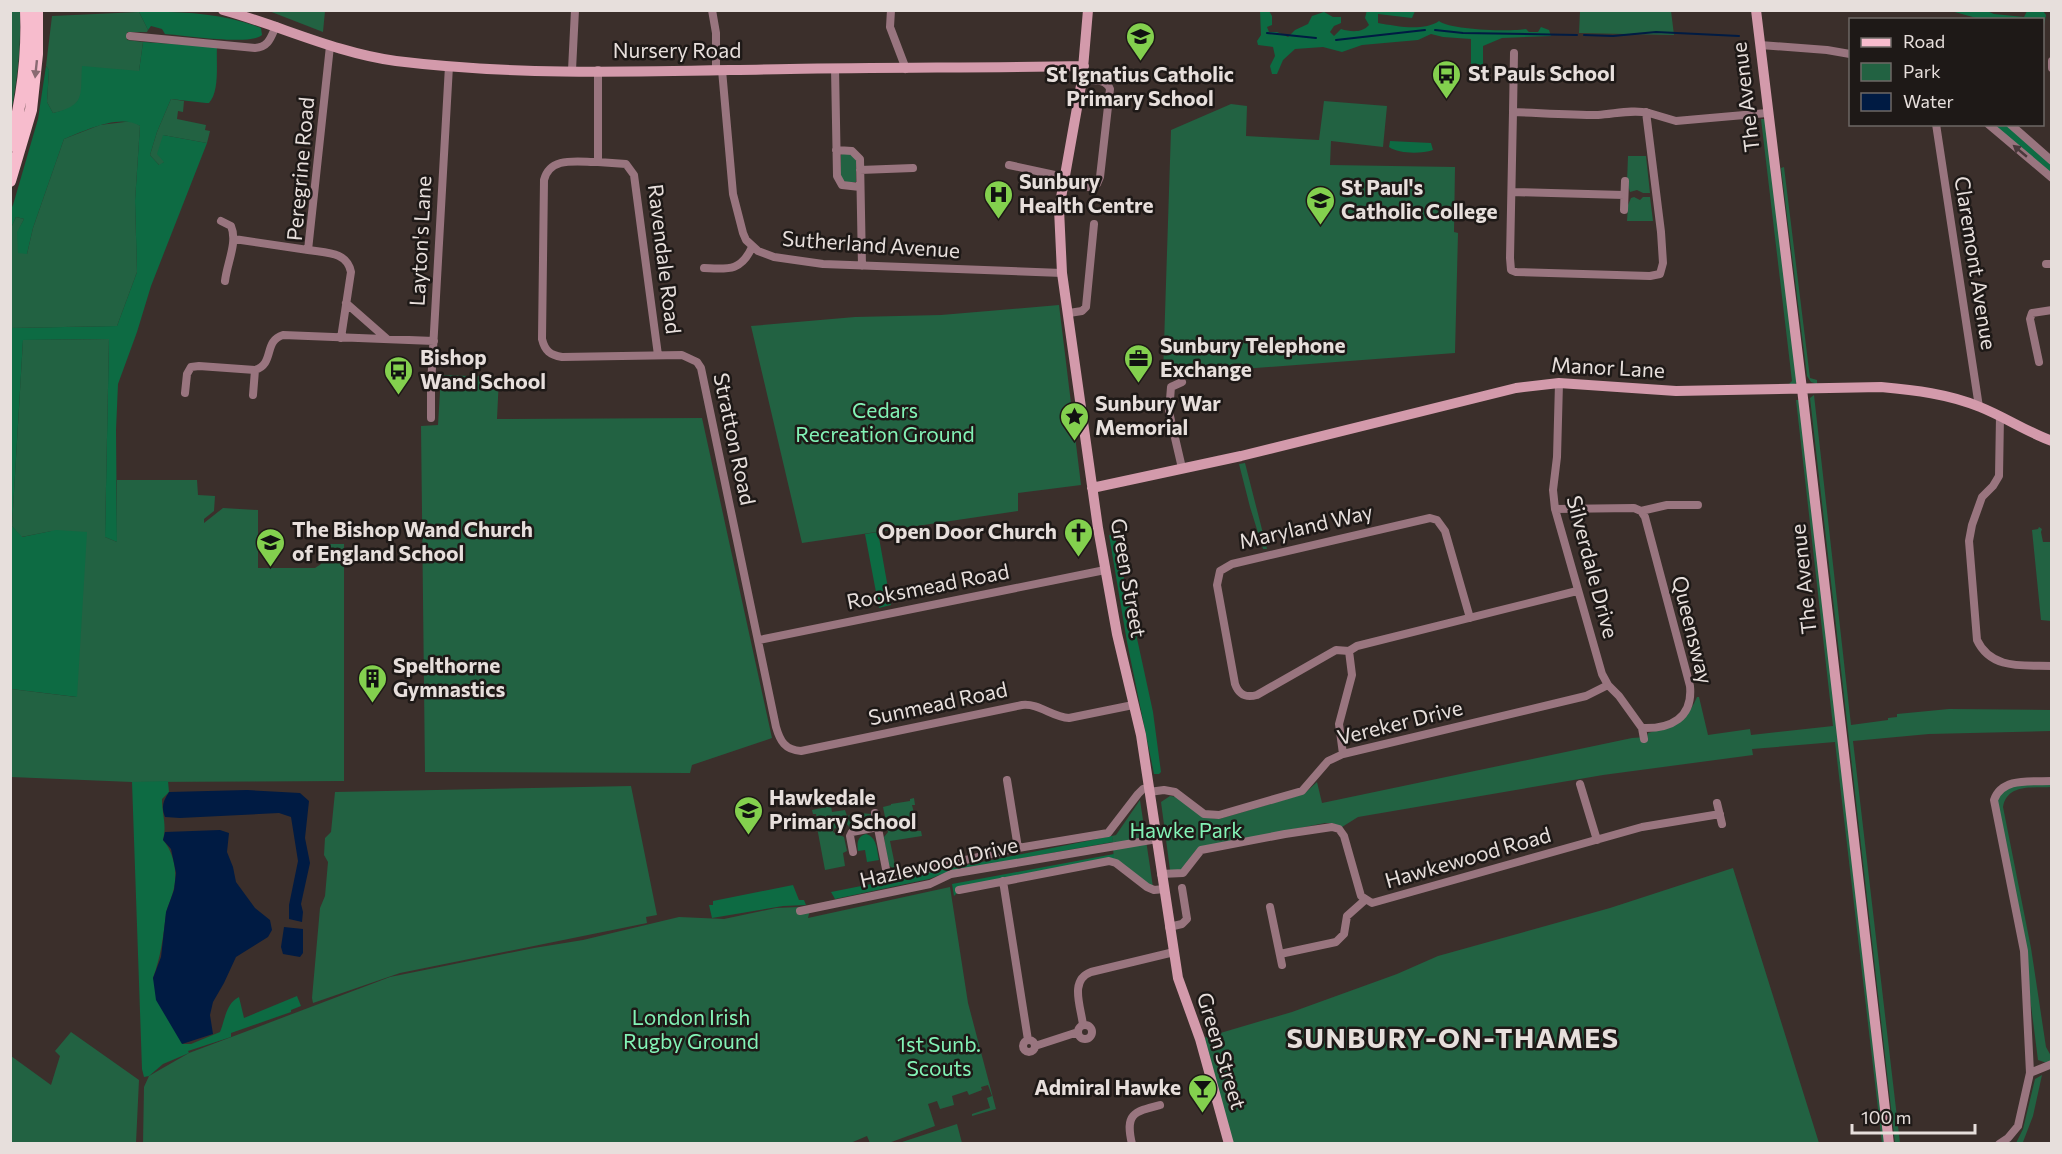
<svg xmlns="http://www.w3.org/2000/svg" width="2062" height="1154" font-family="Commissioner,sans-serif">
	<rect width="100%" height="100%" fill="#3b2f2b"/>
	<path fill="#226242" d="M11,10L20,11C21,44 18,78 11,112Z
		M269,11H325L323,32Z
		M1671,11L1674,35L1579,33L1580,11Z
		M139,12L148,30L147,32H127V40L143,42L139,71L80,99L71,109L53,113L47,102L49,70L46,66L52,16Z
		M171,99L184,101L183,112L178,111L177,119L206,125L205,130L210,131L207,143L163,135L164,162L160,166L150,155L157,132Z
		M1324,101L1387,106L1383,147L1331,141L1330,165L1455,167L1454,232L1458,233L1455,353L1163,375L1171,130L1231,104L1247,106L1246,136L1319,140Z
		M1761,119H1765L1797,381L1795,385H1788L1792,381Z
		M133,121L140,126L135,201L137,272L117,326L11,328V228L16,217L24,219C15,236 17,239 27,254L33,228L64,139L100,125Z
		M845,152L856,157V182H846L841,179V155Z
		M1628,156H1646L1650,193H1643L1637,190L1630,192L1627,182Z
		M1784,167L1810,378L1817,380V384L1811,382L1807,376L1781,168Z
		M1634,197L1640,200L1643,197H1650L1653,221H1627L1628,205L1631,198Z
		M1059,305L1081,485L1018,493V511L802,543L751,326L855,317L941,315Z
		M109,339L105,537L117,542V480H197L198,495L215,496L214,511L204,519V523L223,508L258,510V568H315L321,564V544H344V781L132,782L11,777V689L76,697L52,531L21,537L12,526L23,340Z
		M441,375L499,377L497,419L702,418L772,738L692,765L690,773L425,772L421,426L438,425Z
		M1814,395L1851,725L1888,720V718L1897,717V714L1949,709L2051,710V731L1929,734L1853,741L1900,1143H1895L1810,398Z
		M1796,400H1799L1886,1143H1882L1835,742L1752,749L1753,755L1603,775L1358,817L1342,827L1332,823H1325L1202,847L1195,851L1183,870H1170L1161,802L1170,796C1189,797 1195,819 1219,819L1304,794L1317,782L1322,803L1632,738L1647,737L1648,733C1673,726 1686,723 1697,697H1699L1708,735L1750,729L1751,735L1833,726Z
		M1245,463L1267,549H1263L1250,507L1239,464Z
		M2039,527L2042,529L2041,532L2043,542H2051V621L2041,620L2032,530L2038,529Z
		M2051,781V787C2032,788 2007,784 2003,807L2031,948L2046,1047L2051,1056L2050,1064L2038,1060L2024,951L1996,794L2004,785Z
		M631,786L657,915L646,917L647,923L400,973L313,1003L312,998L320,908L325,896L328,862L324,855L325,838L331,832L335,792Z
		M914,798L915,805H912L914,813H916L917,831H921L922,836L890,841L896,870L888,865L884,837L888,832L883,807L891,805V804L910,801V799Z
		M1140,800L1153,887L1114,860L1112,836L1116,835Z
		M831,806L832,812L845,810L847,816L860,813L871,814L869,827L851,829L846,823L839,824L837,829L835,828L833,832L844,837L847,851L843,853L845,866L825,870L816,822L817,821L816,814H813L812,810Z
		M1733,868L1819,1143H1229L1200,1039L1292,1012L1397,974L1438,956L1610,908Z
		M950,887L968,1003L996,1109L972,1116V1114L990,1108L987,1098L992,1096L988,1085L981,1087L982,1090L969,1095L967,1091L952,1096L954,1105L940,1109L937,1101L928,1104L935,1126L886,1144L870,1143L867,1136L848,1144H143L144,1087L149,1076L189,1053L390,977L534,948L583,940L679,917L724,919L776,908L799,907L810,910L808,918Z
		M71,1032L139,1080L136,1143H11V1056L51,1085L60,1056L55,1051Z
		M2042,1075L2033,1116L2023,1142L2016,1143L2023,1129L2035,1079Z
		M957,1124L962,1143H899Z"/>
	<path fill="#0d6b43" d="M1260,11H1269L1272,16V25L1267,27L1269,32H1277L1288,37L1295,30L1308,24L1312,16L1324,12L1333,17H1341V23L1334,26L1330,32L1334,36L1341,29C1351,32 1362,33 1369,25L1365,18L1367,10L1415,11L1412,18L1378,14V23C1396,26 1423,32 1439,21C1450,30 1511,32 1526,29L1529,32H1538L1541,27L1549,30L1551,36L1502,38L1483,46V70L1475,72L1471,67V39L1443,37L1431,34L1418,40L1362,45L1342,52L1323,47L1295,49L1283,60L1277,74H1272L1270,66L1275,56L1273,47L1258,45L1257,41L1261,35Z
		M1951,11H1987L1994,14L2024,17L2027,11H2043L2046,15L2043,30L2042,20L1980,19Z
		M139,12C179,11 223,13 261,28L262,35C251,46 184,35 165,34L162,29L151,26L148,30Z
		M143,42L217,47C216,63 220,91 209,103H206L171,99L157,132L150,155L159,165L164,162L157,154L163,135L207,143L151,286L137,332L118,384L116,430L117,542L105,537L109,339L23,340L12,526L22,537L56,530L87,532L77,697L11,689V328L117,326L137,272L135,201L140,126C120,113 84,131 64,139L33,228L27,254L18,253L17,232L24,219L16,217L11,228V209L13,205L38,119L46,66L49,70L47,102L53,113C86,105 80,96 82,66L139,71Z
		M1988,125H2010L2051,161V176Z
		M1390,141L1431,143L1433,150C1421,154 1399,154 1389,147Z
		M878,532L891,605L879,608L865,534Z
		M1109,535L1115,537L1153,712L1161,772L1159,774H1154L1127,642Z
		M168,781L169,792L162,799C162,814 167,825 163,840C175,854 178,875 173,892C171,900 167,907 166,914C163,938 161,956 153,978L183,1044H191L220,1032C225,1020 226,1003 239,997L244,1018L297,996L301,1006L291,1010V1012L231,1033V1037L188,1051L189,1053L163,1064L149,1076L144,1077L142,1069L132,782Z
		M866,834C877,837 877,850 879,860L867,862L865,850L858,851C857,844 857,836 866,834Z
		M1112,836L1113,842L950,871L929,879L835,899L831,892Z
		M1114,854V860L962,888L954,896L952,884Z
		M793,885L799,900H804L806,905L783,906L712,918L709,905H713V901Z"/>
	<path fill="#001b43" d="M247,790L300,793L309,801L305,838L310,863L301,904L303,912L302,922L289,919V905L298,861L291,817L279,813L180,818L165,817C161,807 163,801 169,792Z
		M220,830L229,833L227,852L233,867L236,882L255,908L270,920L272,930L268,937L236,957L224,983L213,1002L210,1015L213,1034L182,1044L156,1000L153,978L161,957L166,912L174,890L176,873L171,849L163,840L165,832Z
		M284,927L303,929V953L300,957L283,954L281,947Z"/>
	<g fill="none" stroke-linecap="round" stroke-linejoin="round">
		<path stroke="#001b43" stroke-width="2" d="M1435,30L1463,33L1577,35
			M1267,33L1316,38
			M1584,35L1613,36L1656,32L1739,36
			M1336,40L1425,30"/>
		<path stroke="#99757f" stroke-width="8" d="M712,10L716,33V70
			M891,10L890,27L906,69
			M130,36L255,48C269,47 271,37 276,26
			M1760,45L1827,50L1850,54
			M330,46L308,250C325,253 347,251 351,272L341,338
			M2052,61V68
			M835,68L837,176L842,185L860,187
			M572,70L575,10
			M598,70V162C577,162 550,156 544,180L542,339C545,351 550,355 562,357L682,355L697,362L701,368L776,727C780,741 785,750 801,751L1022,705C1039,703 1052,717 1069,718L1133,705
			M722,70L733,194L743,233L746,240L758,251L774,257L823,264L1062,273
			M1513,112L1514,53
			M1646,112L1661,232L1663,263L1660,274L1650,276L1516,272L1511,270L1510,258L1513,112C1541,113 1569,115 1598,115C1615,114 1632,109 1649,113L1676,121L1767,113
			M1936,124L1979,407
			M1988,124L2052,178
			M2010,124L2052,161
			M836,150L852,151L860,159L862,266
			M598,162L626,164L634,175L658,355
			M1009,165L1064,177
			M860,170L913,168
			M1063,183L1089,187L1097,184L1100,177L1110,89C1106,78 1092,81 1082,80
			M1512,192L1624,195
			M1624,210L1625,181
			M221,221L231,226C238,242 227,263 225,281
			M234,239L308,250
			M2046,264H2052
			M704,268C727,269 741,272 752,247
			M346,303L387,339
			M1069,313L1082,311L1086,307L1094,224
			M2039,362L2030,319L2032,313L2052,310
			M1182,382L1171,387L1169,412L1182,468
			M185,393L187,374L191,367L199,366L255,370C275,364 263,341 283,335L434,341
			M253,395L255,370
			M2000,416L1999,476L1993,486L1982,497L1972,525L1969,541L1977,640C1991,670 2023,665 2052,666
			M431,418V385L449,66
			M1555,509L1634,508L1641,511L1645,517L1690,686C1693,718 1671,729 1642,728L1619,696L1608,685L1602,674L1555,509L1553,490L1557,457L1559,383
			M1641,511L1667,505H1698
			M759,640L1105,570
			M1349,651L1336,650L1257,695C1246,698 1239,695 1235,684L1217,585L1220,571L1232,564L1430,518L1437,520L1445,531L1470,618
			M1642,728L1644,739
			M1343,754L1339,724L1352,675L1349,651L1357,646L1577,591
			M1007,780L1018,848
			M1580,784L1597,840
			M1149,792L1164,790L1175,792L1204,814L1219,815L1302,791L1328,761L1343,754L1586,696L1608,685
			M1717,803L1722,824
			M875,813L886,869L890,874L900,875L1018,848L1108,833L1138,794L1143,789L1148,788
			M853,852L850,836L852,832L878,827
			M1161,874L1183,873L1201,850L1285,834L1332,827L1339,829L1344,836L1361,896L1372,903L1642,827L1720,814
			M1003,881L1028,1040
			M959,890L1109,861L1116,863L1147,887L1154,890L1164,889
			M1270,907L1282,965
			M800,911L930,884L951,874L1157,839
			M1169,927L1182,924L1187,919L1182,888
			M1280,954L1336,942L1344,934L1347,916L1365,900
			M1078 1032a7 7 0 1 1 14 0a7 7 0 1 1-14 0Z
			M1083,1025C1081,1007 1069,980 1091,972L1174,952
			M1023 1046a6 6 0 1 1 12 0a6 6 0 1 1-12 0Z
			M1035,1046L1078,1032
			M2030,1073L2052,1064
			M1132,1144C1125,1114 1133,1112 1160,1105
			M1999,1144L2008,1138L2018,1126L2030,1073L2024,951L1994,800C2002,777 2031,782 2052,781"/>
		<path stroke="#d39aab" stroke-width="10" d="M223,10C281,26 336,53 396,61C526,77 659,71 790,69C888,67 986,68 1084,66
			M1088,10L1082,80L1059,209L1062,273L1098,528L1117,634L1141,735L1178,978L1200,1039L1229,1144
			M1756,10L1802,389L1889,1144
			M1092,488L1241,456L1516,388L1559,383L1676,391L1881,387C1914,390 1949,394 1980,407C2005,417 2027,432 2052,441"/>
		<path stroke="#f7bccd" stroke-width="12" d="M10,146C22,102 28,56 26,10
			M10,181L31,110L37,54V10"/>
	</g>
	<defs><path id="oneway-solid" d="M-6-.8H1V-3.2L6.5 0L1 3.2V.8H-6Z" transform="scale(1.5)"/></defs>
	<use fill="#8a6a72" href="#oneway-solid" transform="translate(36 69) rotate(96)"/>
	<use fill="#49393b" href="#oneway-solid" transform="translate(2020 151) rotate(-140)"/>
	<defs>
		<symbol id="school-pin" viewBox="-11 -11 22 30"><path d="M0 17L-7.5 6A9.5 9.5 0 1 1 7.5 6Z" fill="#83d04e" stroke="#1e1917"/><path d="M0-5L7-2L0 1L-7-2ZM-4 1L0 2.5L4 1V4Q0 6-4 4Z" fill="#111"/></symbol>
		<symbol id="bus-pin" viewBox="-11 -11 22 30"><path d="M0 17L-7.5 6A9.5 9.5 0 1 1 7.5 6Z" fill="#83d04e" stroke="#1e1917"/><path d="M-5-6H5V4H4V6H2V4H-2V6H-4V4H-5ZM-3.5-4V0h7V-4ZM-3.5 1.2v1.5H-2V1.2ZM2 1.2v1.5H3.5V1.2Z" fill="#111"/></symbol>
		<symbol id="hospital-pin" viewBox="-11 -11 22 30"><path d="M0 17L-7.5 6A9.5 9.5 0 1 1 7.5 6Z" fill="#83d04e" stroke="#1e1917"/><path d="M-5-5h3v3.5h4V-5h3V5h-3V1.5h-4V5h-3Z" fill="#111"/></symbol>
		<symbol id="office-pin" viewBox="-11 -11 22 30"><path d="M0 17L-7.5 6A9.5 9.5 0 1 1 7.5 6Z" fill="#83d04e" stroke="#1e1917"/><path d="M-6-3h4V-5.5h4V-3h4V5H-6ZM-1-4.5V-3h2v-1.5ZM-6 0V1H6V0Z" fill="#111"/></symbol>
		<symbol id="sight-pin" viewBox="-11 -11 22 30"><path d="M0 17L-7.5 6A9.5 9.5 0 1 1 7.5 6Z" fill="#83d04e" stroke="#1e1917"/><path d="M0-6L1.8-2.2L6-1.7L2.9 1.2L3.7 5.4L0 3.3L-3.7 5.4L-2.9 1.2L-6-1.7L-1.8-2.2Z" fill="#111"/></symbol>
		<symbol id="church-pin" viewBox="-11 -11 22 30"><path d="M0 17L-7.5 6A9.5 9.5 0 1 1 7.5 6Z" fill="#83d04e" stroke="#1e1917"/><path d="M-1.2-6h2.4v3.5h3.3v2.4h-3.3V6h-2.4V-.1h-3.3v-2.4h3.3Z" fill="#111"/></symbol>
		<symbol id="building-pin" viewBox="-11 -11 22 30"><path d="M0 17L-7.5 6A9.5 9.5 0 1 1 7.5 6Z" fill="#83d04e" stroke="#1e1917"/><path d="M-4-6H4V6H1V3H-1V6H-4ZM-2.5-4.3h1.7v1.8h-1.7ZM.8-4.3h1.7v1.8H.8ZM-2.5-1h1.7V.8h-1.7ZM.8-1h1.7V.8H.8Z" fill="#111"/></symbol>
		<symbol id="bar-pin" viewBox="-11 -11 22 30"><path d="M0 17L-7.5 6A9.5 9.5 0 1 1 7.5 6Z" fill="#83d04e" stroke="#1e1917"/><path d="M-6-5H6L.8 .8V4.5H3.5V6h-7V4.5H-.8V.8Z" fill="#111"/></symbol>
	</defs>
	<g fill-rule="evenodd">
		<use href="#school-pin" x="1124" y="20" width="33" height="45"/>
		<use href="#bus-pin" x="1430" y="58" width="33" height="45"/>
		<use href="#hospital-pin" x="982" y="178" width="33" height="45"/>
		<use href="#school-pin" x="1304" y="184" width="33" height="45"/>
		<use href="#office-pin" x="1122" y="342" width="33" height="45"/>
		<use href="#bus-pin" x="382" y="354" width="33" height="45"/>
		<use href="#sight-pin" x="1058" y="400" width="33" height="45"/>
		<use href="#church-pin" x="1062" y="516" width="33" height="45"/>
		<use href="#school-pin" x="254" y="526" width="33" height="45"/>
		<use href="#building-pin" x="356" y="662" width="33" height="45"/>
		<use href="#school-pin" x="732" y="794" width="33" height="45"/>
		<use href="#bar-pin" x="1186" y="1072" width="33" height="45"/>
	</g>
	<g text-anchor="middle" stroke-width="5" stroke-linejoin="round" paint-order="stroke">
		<g font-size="21" fill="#e7dfdc" stroke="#1e1917">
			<text x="677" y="58">Nursery Road</text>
			<text transform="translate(1746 97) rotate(-97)" y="7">The Avenue</text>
			<text transform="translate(301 169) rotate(-85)" y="7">Peregrine Road</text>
			<text transform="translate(421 241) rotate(-87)" y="7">Layton's Lane</text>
			<text transform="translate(871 245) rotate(4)" y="7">Sutherland Avenue</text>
			<text transform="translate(664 259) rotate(83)" y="7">Ravendale Road</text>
			<text transform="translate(1975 263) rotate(81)" y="7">Claremont Avenue</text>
			<text transform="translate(1608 368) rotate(3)" y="7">Manor Lane</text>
			<text transform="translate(734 439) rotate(78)" y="7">Stratton Road</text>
			<text transform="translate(1306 527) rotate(-13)" y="7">Maryland Way</text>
			<text transform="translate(1592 567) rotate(75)" y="7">Silverdale Drive</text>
			<text transform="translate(1128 578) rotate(80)" y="7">Green Street</text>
			<text transform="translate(1804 579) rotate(-96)" y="7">The Avenue</text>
			<text transform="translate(928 587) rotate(-11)" y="7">Rooksmead Road</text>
			<text transform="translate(1692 630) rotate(76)" y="7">Queensway</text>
			<text transform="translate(938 704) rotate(-12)" y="7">Sunmead Road</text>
			<text transform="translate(1400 723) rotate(-14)" y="7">Vereker Drive</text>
			<text transform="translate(1468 858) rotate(-16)" y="7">Hawkewood Road</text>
			<text transform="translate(939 863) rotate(-13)" y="7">Hazlewood Drive</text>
			<text transform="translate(1221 1051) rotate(73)" y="7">Green Street</text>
		</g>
		<g font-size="21" font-weight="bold" fill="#e7dfdc" stroke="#1e1917" text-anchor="start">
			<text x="1468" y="81">St Pauls School</text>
			<text x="1140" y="82" text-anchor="middle">St Ignatius Catholic<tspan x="1140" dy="24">Primary School</tspan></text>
			<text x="1019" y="189">Sunbury<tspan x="1019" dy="24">Health Centre</tspan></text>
			<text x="1341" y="195">St Paul's<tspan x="1341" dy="24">Catholic College</tspan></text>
			<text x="1160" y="353">Sunbury Telephone<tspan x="1160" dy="24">Exchange</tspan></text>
			<text x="420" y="365">Bishop<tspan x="420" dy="24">Wand School</tspan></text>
			<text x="1095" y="411">Sunbury War<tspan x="1095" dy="24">Memorial</tspan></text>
			<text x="292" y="537">The Bishop Wand Church<tspan x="292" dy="24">of England School</tspan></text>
			<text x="1057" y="539" text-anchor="end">Open Door Church</text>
			<text x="393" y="673">Spelthorne<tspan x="393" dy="24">Gymnastics</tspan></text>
			<text x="769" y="805">Hawkedale<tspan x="769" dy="24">Primary School</tspan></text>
			<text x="1181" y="1095" text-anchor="end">Admiral Hawke</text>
		</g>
		<g font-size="21" fill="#83f3b6" stroke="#1e1917">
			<text x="885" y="418">Cedars<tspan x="885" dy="24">Recreation Ground</tspan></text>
			<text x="1186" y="838">Hawke Park</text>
			<text x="691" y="1025">London Irish<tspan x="691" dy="24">Rugby Ground</tspan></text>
			<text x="939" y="1052">1st Sunb.<tspan x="939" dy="24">Scouts</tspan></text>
		</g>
		<g font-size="27" font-weight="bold" letter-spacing="1.5" fill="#e7dfdc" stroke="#1e1917">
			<text x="1453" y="1048">SUNBURY-ON-THAMES</text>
		</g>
	</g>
	<rect width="2062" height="1154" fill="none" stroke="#e7dfdc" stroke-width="24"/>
	<rect x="1849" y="18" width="195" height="108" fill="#1e1917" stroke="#6e6866" stroke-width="1.5"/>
	<rect x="1861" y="38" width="30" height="9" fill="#f7bccd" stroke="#6e6866" stroke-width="1.5"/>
	<text x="1903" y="48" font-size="18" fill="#e7dfdc">Road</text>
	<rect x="1861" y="63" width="30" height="18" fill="#226242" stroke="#6e6866" stroke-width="1.5"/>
	<text x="1903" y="78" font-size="18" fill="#e7dfdc">Park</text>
	<rect x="1861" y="93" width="30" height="18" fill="#001b43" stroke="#6e6866" stroke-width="1.5"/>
	<text x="1903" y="108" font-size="18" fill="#e7dfdc">Water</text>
	<path d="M1852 1124v9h123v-9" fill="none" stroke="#e7dfdc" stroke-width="3"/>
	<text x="1861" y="1124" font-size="18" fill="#e7dfdc" stroke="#1e1917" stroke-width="4.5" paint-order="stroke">100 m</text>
</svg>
